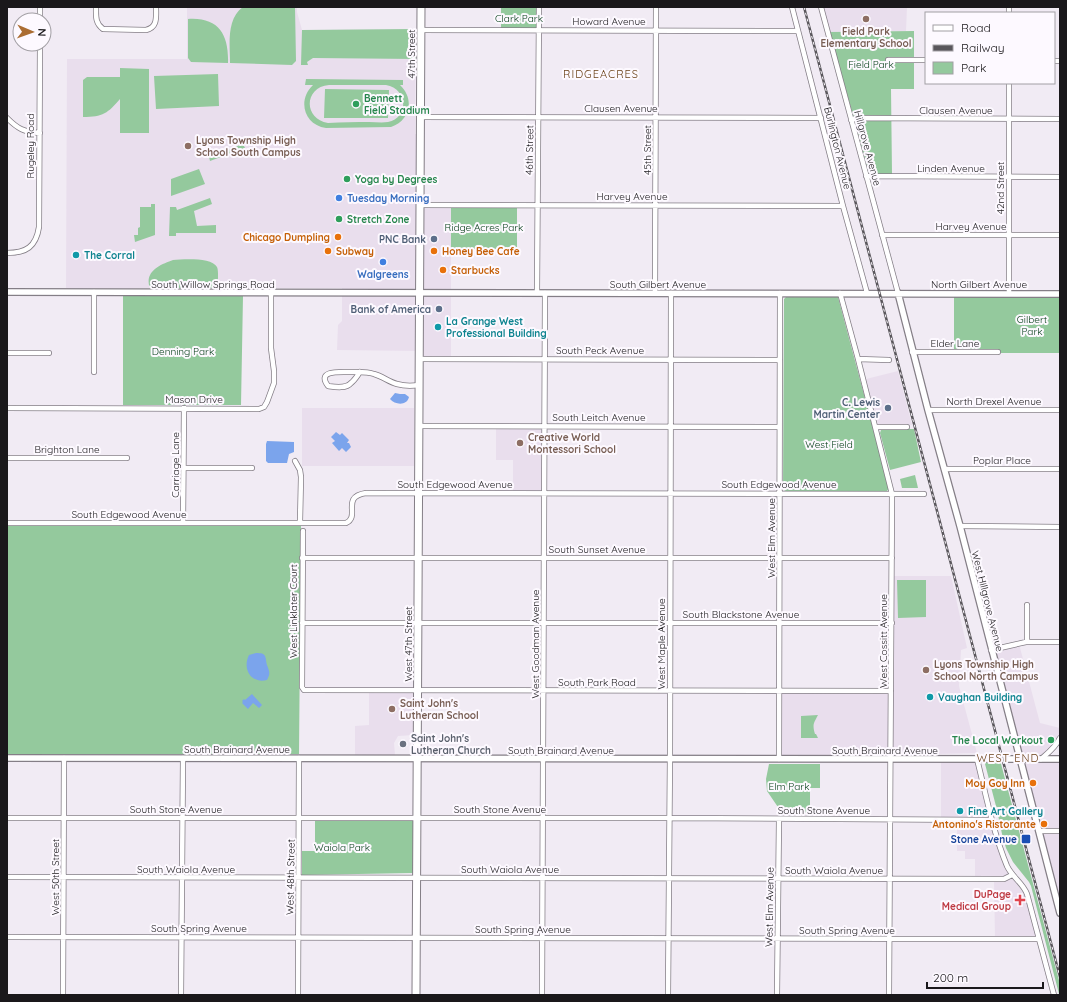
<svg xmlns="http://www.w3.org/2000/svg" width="1067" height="1002" font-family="Quicksand,sans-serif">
	<rect width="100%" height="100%" fill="#f1ebf4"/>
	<path fill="#e9deed" d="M187,7H297V12L302,30L416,29L415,134H417L416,203H450L451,206V361H420V351L337,350L338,325L342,321V288H66L67,59H187Z
		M822,7H907L906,31L829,32Z
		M898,371L912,425L878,424L866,379Z
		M302,408H414V466H302Z
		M496,427H544V492H513V460H496Z
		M893,576H951L967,648L961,650L959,686L977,753L780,758V693L892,692Z
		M1019,644L1040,723L1060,728V736L1057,742L1039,759H1020L992,651Z
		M369,693H414V735L398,736L394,743L395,755H355V726L369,725Z
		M941,760H976L991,819L941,818Z
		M1060,760V830H1040L1021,761Z
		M957,820H991L1012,875L1004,879H975V859H965V851H957Z
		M1060,832V904L1040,833Z
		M1012,876L1025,889L1038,939L995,938L994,880Z"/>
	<path fill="#94c99d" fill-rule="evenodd" d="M243,7H295L296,61L292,65L230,63C230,45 226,19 243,7Z
		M501,7H538L537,29H501Z
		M188,19C219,17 229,35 228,63L191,62L188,58Z
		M416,29V59L313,58L307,62L308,65H301L302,30Z
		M914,31V89H891L892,174H869L856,125L829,32Z
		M120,68L149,69V133H120V99C108,113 103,117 83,117V80L87,77H120Z
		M218,74L219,106L156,109L154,76Z
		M306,79L403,80V85H400C415,99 410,121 391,127L326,128C304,125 297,100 313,85H305ZM329,85H386C407,88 410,117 388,122C382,123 375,122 369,122C356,122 342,122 328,123C303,119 304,87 329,85Z
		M325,89L389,90L388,118H324Z
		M243,144L245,148L210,161L209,157Z
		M199,169L205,184L171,196V179Z
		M210,198L212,204L194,211L197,226L216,225V233H176V236H169L170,207H176L177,210Z
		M151,204H155V235L135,242L134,235H138V228L140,227V207H151Z
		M451,206H517V249H451Z
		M173,260C183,259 212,257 217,267C218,269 218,273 218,276C218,281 218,285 213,288H152L149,285C146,270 162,264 173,260Z
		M123,295L243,296L241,405H123Z
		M787,296H835L838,297L889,488L887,491H786L784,490L783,488L784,299Z
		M954,297H1060V353H998V349H954Z
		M883,429H914L921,462L890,470L880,433L881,430Z
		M915,475L918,488H902L900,479Z
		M301,525L299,754H7V526Z
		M897,580H926V617L898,618Z
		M818,715C814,723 812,724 815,734H816L818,738H801V716Z
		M984,760H1000L1060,984V994H1059L1031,886L1029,882L1013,862L1006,848L1002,834L997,810Z
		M769,764H820V788H810V813H782L767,791L766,779Z
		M315,820L414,821V873L302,875V851H315Z"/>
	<path fill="#7ba4ec" d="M395,393L400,394H405L409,397C407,406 395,405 390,399Z
		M336,432L340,435L342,433L349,440L347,443H349L351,447L346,452L342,448L339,451L332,443L335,441L331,437Z
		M267,441L294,442V452L289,454L287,463H268L266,461V444Z
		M256,653C267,653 265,656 267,665C269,671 271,673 267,680C251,684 242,669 249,655Z
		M252,694L262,705L259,708L253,703L248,709L242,703L243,702L242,701L244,699L245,700Z"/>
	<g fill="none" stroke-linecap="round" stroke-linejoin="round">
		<defs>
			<path id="minor" d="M96,7C96,16 95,23 103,29L146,30C158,27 156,17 156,7
				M792,7L843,206L867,293
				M821,7L898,293
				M1009,7V13
				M40,20V7
				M421,30L798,31
				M888,60H926
				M1054,61H1060
				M421,117L821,118
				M7,118C18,129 24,132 40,133
				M851,120L857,118L1060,119
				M866,176L1060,177
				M420,205L843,206
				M882,235H1060
				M7,253C26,253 36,247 39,227L40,44
				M537,293L539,7
				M655,293L656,7
				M840,293L858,359L892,494L889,995
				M1009,293V83
				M912,352H998
				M7,353H49
				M419,359L780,360
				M858,359L889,360
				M94,372V292
				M360,372C357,376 355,380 351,383C346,389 335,387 328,386C316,370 340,372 349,372C357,372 366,371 374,374C382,376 389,382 397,384C404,386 412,386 419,385
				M7,408L259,409L264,407L267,402L274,383V371L271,348V293
				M928,410H1060
				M419,426L779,427
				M876,427H907
				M7,458H127
				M295,461L300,470L301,477L300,522
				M184,468H252
				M944,469H1060
				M7,523H346C361,516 340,497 366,493L924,494
				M183,523L184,408
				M960,526L1060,527
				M303,531L302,687L304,690L891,691
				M302,558H892
				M1027,605V642
				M302,623H892
				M991,650L1026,642H1060
				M779,759L780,293
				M977,759C986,795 993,832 1007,866C1012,877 1023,883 1027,894L1054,995
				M1041,759C1048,753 1056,747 1060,738
				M7,818H669L992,820
				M1039,831H1060
				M7,877L994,879H1004L1012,875
				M7,937L1038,939
				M63,995L64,758
				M181,995L183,758
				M298,995L299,758
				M542,995L545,293
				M668,995L670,754L671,293
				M777,995L779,819"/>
			<path id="tertiary" d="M7,292L1060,294
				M898,293L928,410L960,526L1060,913
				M7,758L1060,759"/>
			<path id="secondary" d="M416,995L421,7"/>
		</defs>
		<use href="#minor" stroke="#847e86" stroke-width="6"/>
		<use href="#tertiary" stroke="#847e86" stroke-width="8"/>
		<use href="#secondary" stroke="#847e86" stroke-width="9"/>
		<use href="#minor" stroke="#fff" stroke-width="4.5"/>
		<use href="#tertiary" stroke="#fff" stroke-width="5.5"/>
		<use href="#secondary" stroke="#fff" stroke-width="7"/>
		<defs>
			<path id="rail" d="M804,7L1060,977"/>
		</defs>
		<use href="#rail" stroke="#59565b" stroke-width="2.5"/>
		<use href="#rail" stroke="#fdf9ff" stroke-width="1" stroke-dasharray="3" stroke-linecap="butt"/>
	</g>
	<g fill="#8d6e63" stroke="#fdf9ff" stroke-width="1.5">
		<circle cx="866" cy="19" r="4"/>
		<circle cx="188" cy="146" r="4"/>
		<circle cx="520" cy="443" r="4"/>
		<circle cx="926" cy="670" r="4"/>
		<circle cx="392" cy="709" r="4"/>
	</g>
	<g fill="#2e9e5b" stroke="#fdf9ff" stroke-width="1.5">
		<circle cx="356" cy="104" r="4"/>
		<circle cx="347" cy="179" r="4"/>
		<circle cx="339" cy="219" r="4"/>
		<circle cx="1051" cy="740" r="4"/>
	</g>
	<g fill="#3f7fe0" stroke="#fdf9ff" stroke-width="1.5">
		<circle cx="339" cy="198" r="4"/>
		<circle cx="383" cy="262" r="4"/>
	</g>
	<g fill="#e8710a" stroke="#fdf9ff" stroke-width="1.5">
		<circle cx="338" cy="237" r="4"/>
		<circle cx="328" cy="251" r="4"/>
		<circle cx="434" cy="251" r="4"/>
		<circle cx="443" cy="270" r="4"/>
		<circle cx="1033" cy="783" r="4"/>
		<circle cx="1044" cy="824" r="4"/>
	</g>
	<g fill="#5c6f8a" stroke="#fdf9ff" stroke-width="1.5">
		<circle cx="434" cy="239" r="4"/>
		<circle cx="439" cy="309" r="4"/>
		<circle cx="888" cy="408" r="4"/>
	</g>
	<g fill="#0f9aa8" stroke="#fdf9ff" stroke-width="1.5">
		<circle cx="76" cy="255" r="4"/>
		<circle cx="438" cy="327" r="4"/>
		<circle cx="930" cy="697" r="4"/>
		<circle cx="960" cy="811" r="4"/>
	</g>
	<circle fill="#6b7280" stroke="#fdf9ff" stroke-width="1.5" cx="403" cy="744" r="4"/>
	<rect fill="#1a4fb4" stroke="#fdf9ff" stroke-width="1.5" x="1021" y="834" width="10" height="10" rx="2"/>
	<path fill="#e0444e" stroke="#fdf9ff" stroke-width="1.5" d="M1018 894h4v4h4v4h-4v4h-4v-4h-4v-4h4z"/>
	<g text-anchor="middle" stroke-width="4" stroke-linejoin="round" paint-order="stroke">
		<g font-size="10" fill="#08411a" stroke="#fdf9ff">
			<text x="519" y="22">Clark Park</text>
			<text x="871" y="68">Field Park</text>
			<text x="484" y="231">Ridge Acres Park</text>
			<text x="1032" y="323">Gilbert<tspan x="1032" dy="12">Park</tspan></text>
			<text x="183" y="355">Denning Park</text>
			<text x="829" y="448">West Field</text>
			<text x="789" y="790">Elm Park</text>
			<text x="342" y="851">Waiola Park</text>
		</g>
		<g font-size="10" fill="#1a181b" stroke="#fdf9ff">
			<text x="609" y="25">Howard Avenue</text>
			<text transform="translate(411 54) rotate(-90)" y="4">47th Street</text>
			<text x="621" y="112">Clausen Avenue</text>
			<text x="956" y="114">Clausen Avenue</text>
			<text transform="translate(30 146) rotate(-90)" y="4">Rugeley Road</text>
			<text transform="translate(838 148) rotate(76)" y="4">Burlington Avenue</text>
			<text transform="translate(868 148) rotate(75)" y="4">Hillgrove Avenue</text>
			<text transform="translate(529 150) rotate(-89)" y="4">46th Street</text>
			<text transform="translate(647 150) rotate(-90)" y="4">45th Street</text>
			<text x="951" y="172">Linden Avenue</text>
			<text transform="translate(1000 188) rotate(-90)" y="4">42nd Street</text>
			<text x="632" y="200">Harvey Avenue</text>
			<text x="971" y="230">Harvey Avenue</text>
			<text x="213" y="288">South Willow Springs Road</text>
			<text x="658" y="288">South Gilbert Avenue</text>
			<text x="979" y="288">North Gilbert Avenue</text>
			<text x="955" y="347">Elder Lane</text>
			<text x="600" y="354">South Peck Avenue</text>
			<text x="194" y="403">Mason Drive</text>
			<text x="994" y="405">North Drexel Avenue</text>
			<text x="599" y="421">South Leitch Avenue</text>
			<text x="67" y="453">Brighton Lane</text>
			<text x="1002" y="464">Poplar Place</text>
			<text transform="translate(175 465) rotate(-90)" y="4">Carriage Lane</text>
			<text x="455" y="488">South Edgewood Avenue</text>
			<text x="779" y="488">South Edgewood Avenue</text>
			<text x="129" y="518">South Edgewood Avenue</text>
			<text transform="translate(771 538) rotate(-90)" y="4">West Elm Avenue</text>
			<text x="597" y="553">South Sunset Avenue</text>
			<text transform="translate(988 601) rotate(76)" y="4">West Hillgrove Avenue</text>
			<text transform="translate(293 611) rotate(-90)" y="4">West Linklater Court</text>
			<text x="741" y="618">South Blackstone Avenue</text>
			<text transform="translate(883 641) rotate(-90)" y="4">West Cossitt Avenue</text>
			<text transform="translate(408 644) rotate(-90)" y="4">West 47th Street</text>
			<text transform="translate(535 644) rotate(-90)" y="4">West Goodman Avenue</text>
			<text transform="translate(661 644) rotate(-90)" y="4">West Maple Avenue</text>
			<text x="597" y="686">South Park Road</text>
			<text x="237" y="753">South Brainard Avenue</text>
			<text x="561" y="754">South Brainard Avenue</text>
			<text x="885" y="754">South Brainard Avenue</text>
			<text x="176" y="813">South Stone Avenue</text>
			<text x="500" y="813">South Stone Avenue</text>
			<text x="824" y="814">South Stone Avenue</text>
			<text x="186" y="873">South Waiola Avenue</text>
			<text x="510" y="873">South Waiola Avenue</text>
			<text x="834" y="874">South Waiola Avenue</text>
			<text transform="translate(55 877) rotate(-90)" y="4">West 50th Street</text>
			<text transform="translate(290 877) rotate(-89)" y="4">West 48th Street</text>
			<text transform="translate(769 907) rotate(-89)" y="4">West Elm Avenue</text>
			<text x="199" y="932">South Spring Avenue</text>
			<text x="523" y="933">South Spring Avenue</text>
			<text x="847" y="934">South Spring Avenue</text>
		</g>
		<g font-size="10" font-weight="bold" fill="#785e54" stroke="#fdf9ff" text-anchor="start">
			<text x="866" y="35" text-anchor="middle">Field Park<tspan x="866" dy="12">Elementary School</tspan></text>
			<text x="196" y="144">Lyons Township High<tspan x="196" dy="12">School South Campus</tspan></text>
			<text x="528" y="441">Creative World<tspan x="528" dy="12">Montessori School</tspan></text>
			<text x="934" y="668">Lyons Township High<tspan x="934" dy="12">School North Campus</tspan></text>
			<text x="400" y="707">Saint John's<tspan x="400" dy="12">Lutheran School</tspan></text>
		</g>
		<g font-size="10" font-weight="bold" fill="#27864d" stroke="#fdf9ff" text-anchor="start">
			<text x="364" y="102">Bennett<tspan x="364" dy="12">Field Stadium</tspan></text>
			<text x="355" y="183">Yoga by Degrees</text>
			<text x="347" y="223">Stretch Zone</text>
			<text x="1043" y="744" text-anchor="end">The Local Workout</text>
		</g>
		<g font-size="10" font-weight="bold" fill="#366cbe" stroke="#fdf9ff" text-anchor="start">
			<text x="347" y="202">Tuesday Morning</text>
			<text x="383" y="278" text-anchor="middle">Walgreens</text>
		</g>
		<g font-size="10" font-weight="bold" fill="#c56008" stroke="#fdf9ff" text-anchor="end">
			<text x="330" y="241">Chicago Dumpling</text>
			<text x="336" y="255" text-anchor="start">Subway</text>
			<text x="442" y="255" text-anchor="start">Honey Bee Cafe</text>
			<text x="451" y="274" text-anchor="start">Starbucks</text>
			<text x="1025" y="787">Moy Goy Inn</text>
			<text x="1036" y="828">Antonino's Ristorante</text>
		</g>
		<g font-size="10" font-weight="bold" fill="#4e5e75" stroke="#fdf9ff" text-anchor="end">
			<text x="426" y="243">PNC Bank</text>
			<text x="431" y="313">Bank of America</text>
			<text x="880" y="406">C. Lewis<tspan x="880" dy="12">Martin Center</tspan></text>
		</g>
		<g font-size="10" font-weight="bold" fill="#0d838f" stroke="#fdf9ff" text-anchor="start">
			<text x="84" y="259">The Corral</text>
			<text x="446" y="325">La Grange West<tspan x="446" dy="12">Professional Building</tspan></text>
			<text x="938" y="701">Vaughan Building</text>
			<text x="968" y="815">Fine Art Gallery</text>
		</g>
		<g font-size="10" font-weight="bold" fill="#5b616d" stroke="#fdf9ff" text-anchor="start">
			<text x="411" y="742">Saint John's<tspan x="411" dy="12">Lutheran Church</tspan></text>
		</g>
		<g font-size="10" font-weight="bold" fill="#164399" stroke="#fdf9ff" text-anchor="end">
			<text x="1017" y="843">Stone Avenue</text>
		</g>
		<g font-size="10" font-weight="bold" fill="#be3a42" stroke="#fdf9ff" text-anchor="end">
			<text x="1011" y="898">DuPage<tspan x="1011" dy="12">Medical Group</tspan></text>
		</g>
		<g font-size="11" letter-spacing="1" fill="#6b4118" stroke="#fdf9ff">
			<text x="601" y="78">RIDGEACRES</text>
			<text x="1008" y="762">WEST END</text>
		</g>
	</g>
	<rect width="1067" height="1002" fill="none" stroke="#1a181b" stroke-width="16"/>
	<rect x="925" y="12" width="130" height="72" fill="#fdf9ff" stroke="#a29fa4"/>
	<rect x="933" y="25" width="20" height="6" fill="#ffffff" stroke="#a29fa4"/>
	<text x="961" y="32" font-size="12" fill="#1a181b">Road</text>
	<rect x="933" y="45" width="20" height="6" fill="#59565b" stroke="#a29fa4"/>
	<text x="961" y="52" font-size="12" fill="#1a181b">Railway</text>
	<rect x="933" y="62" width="20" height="12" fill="#94c99d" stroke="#a29fa4"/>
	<text x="961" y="72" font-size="12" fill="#1a181b">Park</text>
	<g transform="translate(32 32) rotate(92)"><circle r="19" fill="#fdf9ff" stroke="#a29fa4"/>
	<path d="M0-3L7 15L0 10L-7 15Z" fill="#ab6d32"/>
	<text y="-6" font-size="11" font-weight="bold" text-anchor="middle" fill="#1a181b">N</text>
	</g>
	<path d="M927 982v6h116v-6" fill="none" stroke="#1a181b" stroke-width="2"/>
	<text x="933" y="982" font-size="12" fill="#1a181b" stroke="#fdf9ff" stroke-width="3" paint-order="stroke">200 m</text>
</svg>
